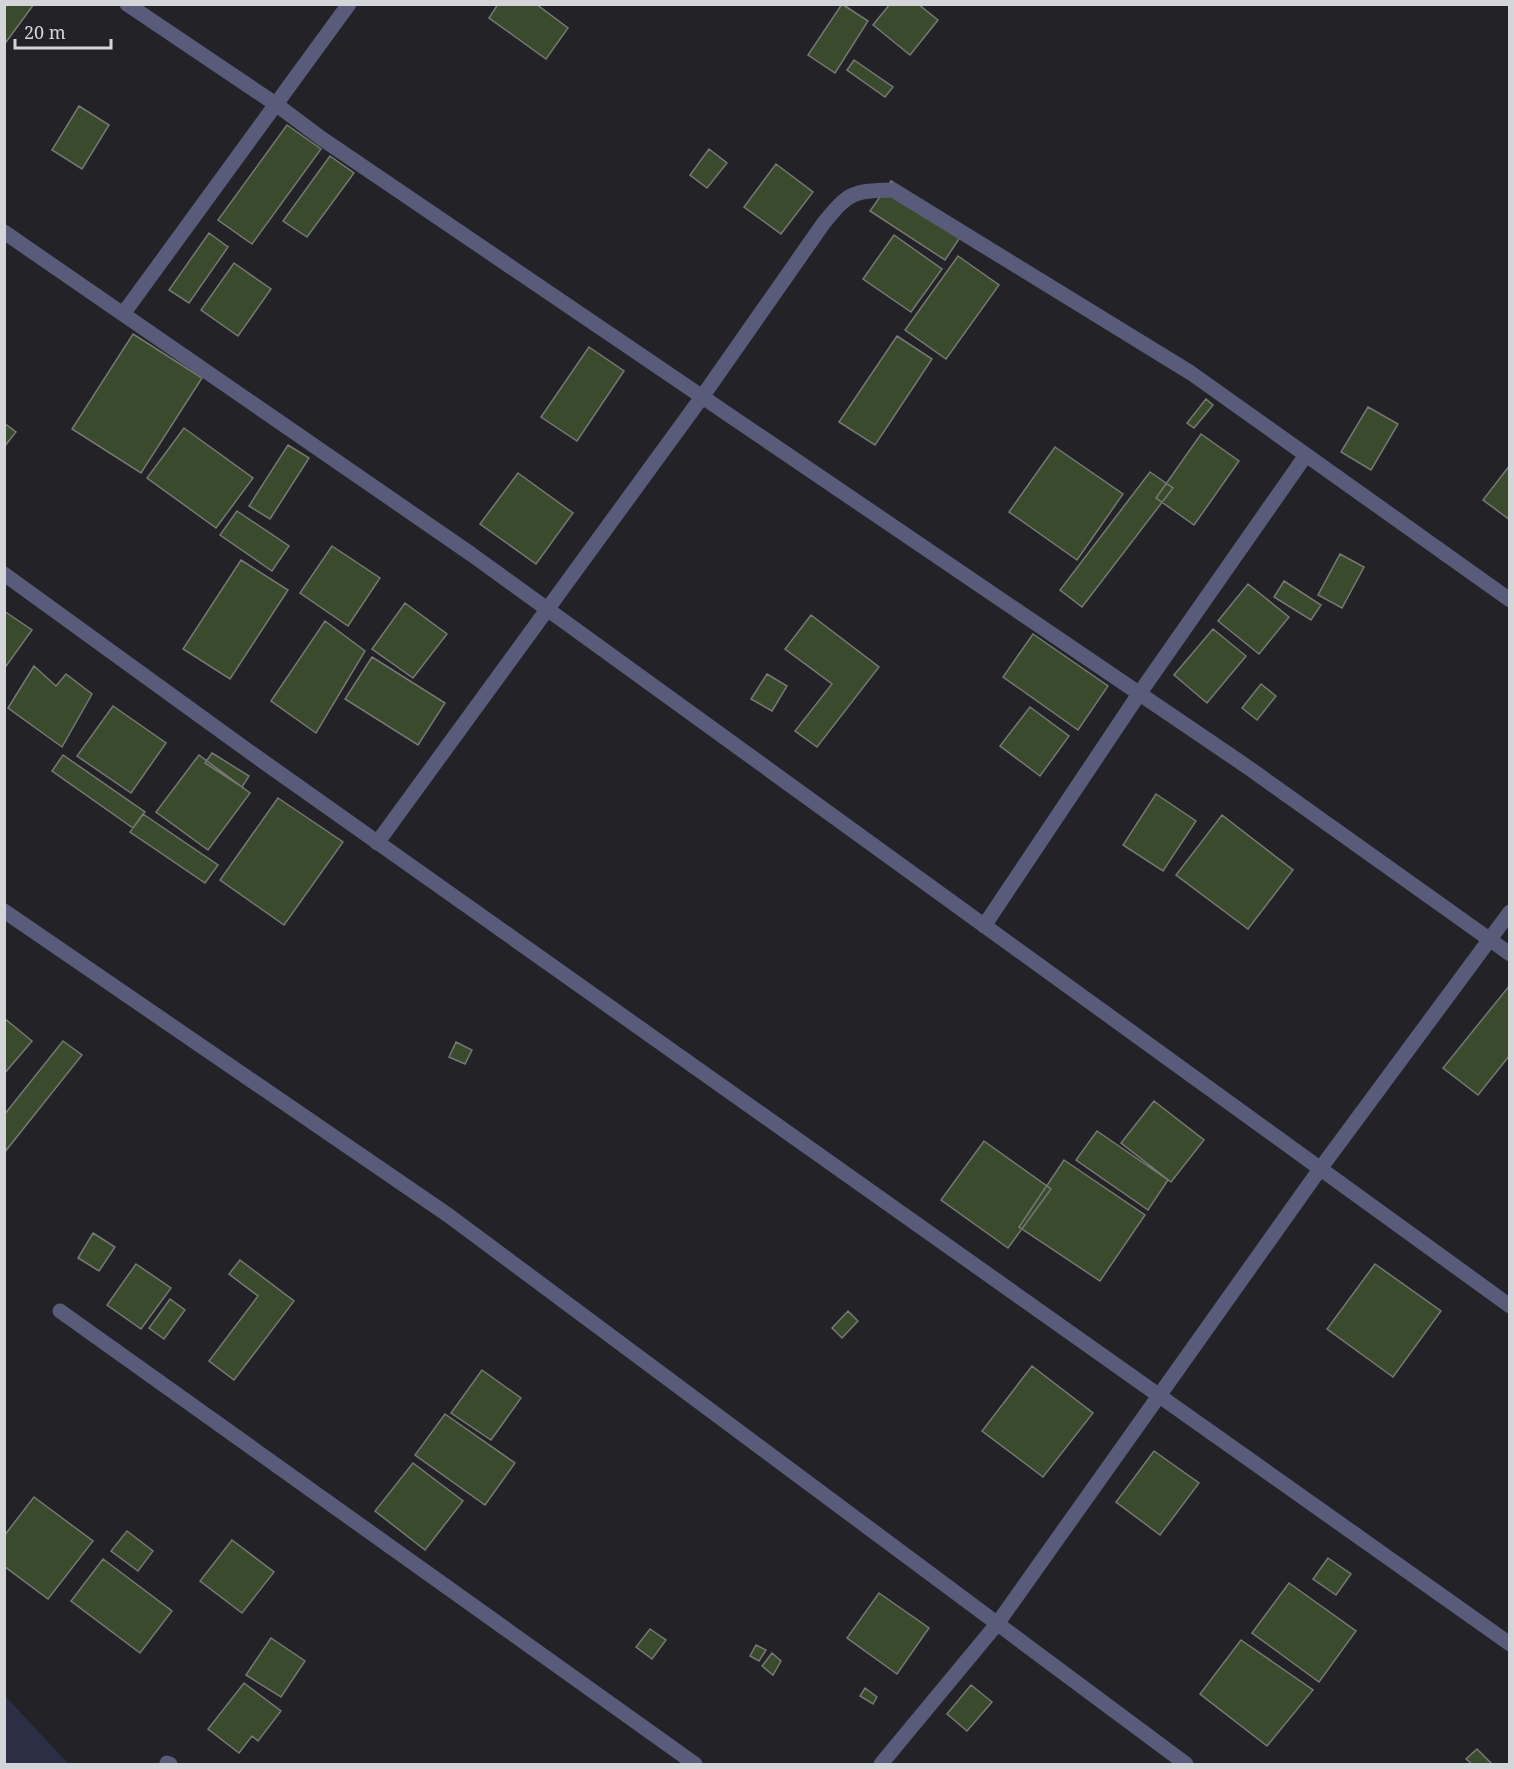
<svg xmlns="http://www.w3.org/2000/svg" width="1514" height="1769" font-family="'Noto Serif',serif">
	<rect width="100%" height="100%" fill="#222227"/>
	<path fill="#2c2e45" d="M5,1696L62,1757L69,1764H5Z"/>
	<path fill="#3a4a2d" stroke="#767974" stroke-width="1.5" d="M4,4H34L4,45Z
		M498,4H536L568,28L546,59L489,18Z
		M842,4L868,21L835,73L808,55Z
		M890,4H918L938,20L910,55L873,25Z
		M854,60L893,87L885,97L847,70Z
		M79,106L109,125L82,169L52,150Z
		M287,125L321,149L252,244L218,220Z
		M709,149L727,163L707,188L690,175Z
		M330,156L354,173L307,237L283,221Z
		M776,164L813,192L781,234L744,207Z
		M891,181L965,230L945,260L870,211Z
		M209,233L228,247L189,303L169,290Z
		M894,235L942,269L911,312L863,279Z
		M958,256L999,285L946,359L905,330Z
		M234,263L271,289L238,336L201,310Z
		M133,334L202,378L141,473L72,429Z
		M897,336L932,359L875,445L839,422Z
		M589,347L624,371L577,441L541,417Z
		M1206,399L1213,405L1194,428L1187,423Z
		M1368,407L1398,424L1371,470L1341,452Z
		M4,423L16,432L4,447Z
		M184,428L253,478L216,528L147,478Z
		M1201,434L1239,461L1194,525L1156,498Z
		M288,445L309,458L270,519L249,506Z
		M1055,447L1123,494L1077,560L1009,512Z
		M1510,465V520L1483,500Z
		M1150,472L1173,488L1082,607L1060,590Z
		M518,473L573,513L536,564L480,524Z
		M237,511L289,546L272,571L220,535Z
		M332,546L380,578L348,626L300,593Z
		M1340,554L1364,567L1342,608L1318,595Z
		M241,560L288,590L230,679L183,649Z
		M1284,581L1321,605L1311,620L1274,597Z
		M1248,584L1289,617L1259,654L1218,621Z
		M405,603L447,634L413,678L372,649Z
		M4,611L32,630L4,669Z
		M811,615L879,667L817,747L795,731L832,684L785,649Z
		M325,621L365,651L316,733L271,701Z
		M1213,629L1246,656L1207,703L1174,675Z
		M1033,634L1108,686L1078,730L1003,677Z
		M372,657L445,703L418,745L345,699Z
		M34,666L56,686L66,674L92,694L62,747L8,708Z
		M767,674L787,686L772,711L751,699Z
		M1261,684L1276,696L1257,720L1242,708Z
		M113,706L166,743L131,793L77,756Z
		M1030,707L1069,736L1040,776L1000,746Z
		M212,753L249,776L242,787L205,763Z
		M63,755L145,812L133,828L52,771Z
		M199,755L250,793L208,850L156,812Z
		M1156,794L1196,821L1163,871L1123,845Z
		M278,798L343,842L284,925L220,880Z
		M143,814L218,865L205,883L130,832Z
		M1222,815L1293,870L1248,929L1176,875Z
		M1510,985V1055L1478,1095L1443,1068Z
		M4,1018L32,1041L4,1074Z
		M63,1041L82,1055L4,1153V1115Z
		M456,1042L472,1050L465,1064L449,1057Z
		M1154,1101L1204,1140L1171,1182L1121,1143Z
		M1097,1131L1168,1180L1148,1210L1076,1160Z
		M984,1141L1051,1189L1008,1248L941,1200Z
		M1064,1160L1145,1215L1100,1281L1019,1227Z
		M93,1233L115,1247L99,1271L78,1258Z
		M240,1260L294,1301L234,1380L209,1361L258,1296L229,1274Z
		M136,1264L171,1288L141,1329L107,1305Z
		M1375,1264L1441,1311L1393,1377L1327,1329Z
		M170,1299L185,1310L164,1339L149,1328Z
		M848,1311L858,1321L842,1338L832,1328Z
		M1032,1366L1093,1413L1043,1477L982,1431Z
		M482,1370L521,1398L491,1440L451,1413Z
		M445,1414L515,1463L485,1505L415,1455Z
		M1154,1451L1199,1483L1160,1535L1116,1502Z
		M413,1463L463,1501L425,1550L375,1511Z
		M34,1497L93,1541L48,1599L4,1566V1536Z
		M127,1531L153,1551L138,1571L111,1551Z
		M232,1540L274,1572L242,1613L200,1581Z
		M1328,1558L1351,1574L1336,1595L1313,1579Z
		M103,1559L172,1611L140,1653L71,1601Z
		M1289,1583L1356,1631L1319,1682L1252,1633Z
		M879,1593L929,1628L897,1674L847,1638Z
		M650,1629L666,1640L652,1659L636,1647Z
		M271,1638L305,1661L281,1697L246,1675Z
		M1241,1640L1313,1690L1267,1746L1200,1694Z
		M756,1645L766,1650L759,1661L750,1656Z
		M772,1653L781,1661L773,1675L762,1666Z
		M244,1683L281,1711L258,1741L252,1736L239,1753L208,1729Z
		M971,1685L992,1702L967,1731L947,1714Z
		M865,1688L877,1697L873,1704L860,1696Z
		M1477,1749L1491,1763L1489,1764H1472L1466,1759Z"/>
	<g fill="none" stroke-linecap="round" stroke-linejoin="round">
		<path stroke="#585b7a" stroke-width="15" d="M127,4L277,105L321,138L1246,766L1510,954
			M4,232L471,554L1510,1306
			M123,314L349,4
			M4,574L247,750L1510,1644
			M377,843L702,397L823,224C849,192 852,191 893,190L1191,373L1510,600
			M4,911L448,1215L1186,1764
			M984,926L1139,694L1306,455
			M60,1311L695,1764
			M167,1763L170,1764
			M881,1764L997,1624L1320,1169L1510,912"/>
	</g>
	<rect width="1514" height="1769" fill="none" stroke="#d4d5d8" stroke-width="12"/>
	<path d="M15 39v9h96v-9" fill="none" stroke="#d4d5d8" stroke-width="3"/>
	<text x="24" y="39" font-size="18" fill="#d4d5d8" stroke="#222227" stroke-width="4.5" paint-order="stroke">20 m</text>
</svg>
